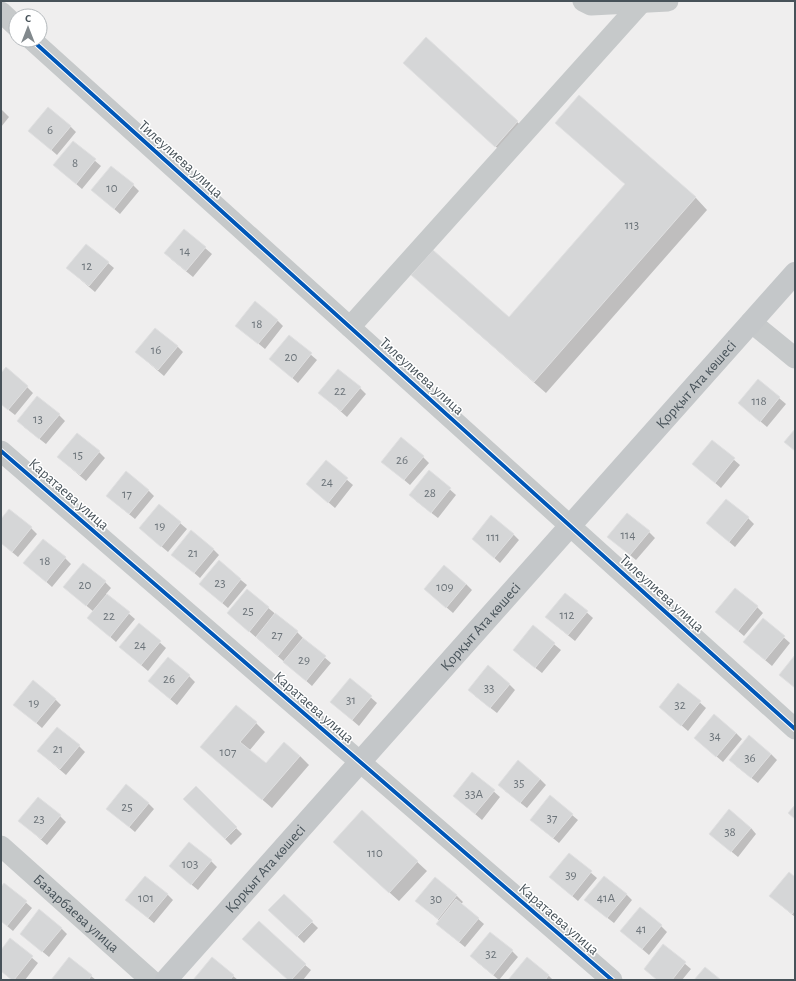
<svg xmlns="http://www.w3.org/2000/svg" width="796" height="981" font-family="'Alegreya Sans',sans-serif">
	<rect width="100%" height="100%" fill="#efeeee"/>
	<path fill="#0003" d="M426,39L527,131L505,155L414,72Z
		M579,96L696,198L707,210L546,393L424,286L509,318L626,185L556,123Z
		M1,109L9,117L1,127Z
		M70,126L76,132L57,155L30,131Z
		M73,142L101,166L82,189L61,171Z
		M133,185L139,191L120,214L92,190Z
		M184,230L212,254L193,277L171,259Z
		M108,263L114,268L95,292L67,268Z
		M277,320L283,326L265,349L243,331Z
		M289,336L317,360L298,383L271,359Z
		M177,346L183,352L164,376L136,352Z
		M1,375L27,387L33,393L15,415L1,404Z
		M758,380L786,404L767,427L739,403Z
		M360,388L366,394L347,417L320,393Z
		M59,415L65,421L46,444L24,427Z
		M712,441L740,465L721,488L700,470Z
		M99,452L105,458L86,481L65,463Z
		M423,457L429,463L410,485L383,462Z
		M326,462L353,485L335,508L307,484Z
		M429,471L456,495L438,518L416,501Z
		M148,490L154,496L135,519L114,502Z
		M159,505L187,529L168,552L140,528Z
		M748,518L754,524L735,547L714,529Z
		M1,521L31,528L37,534L18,557L1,543Z
		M649,532L655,538L636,560L608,537Z
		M513,534L519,540L500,563L473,539Z
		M213,549L219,555L200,578L179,560Z
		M65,558L71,564L52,587L25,563Z
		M219,562L247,585L228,608L200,584Z
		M105,582L111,588L106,594L135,619L116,642L89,618L94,612L71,593Z
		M466,584L472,590L453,613L425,589Z
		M247,590L297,632L303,638V639L331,663L312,686L228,613Z
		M566,594L593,618L575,641L553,623Z
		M757,607L763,613L744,636L716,612Z
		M763,619L790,643L772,666L744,642Z
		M139,624L166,648L148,671L120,647Z
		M533,627L561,650L542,673L520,656Z
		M189,676L195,682L177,705L149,681Z
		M350,679L377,703L359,726L331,702Z
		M509,684L515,690L497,713L475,696Z
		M679,684L706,708L688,731L660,707Z
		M55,699L61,705L42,728L21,710Z
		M256,723L265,732L249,751L266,765L300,756L309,765L272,808L201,747Z
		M736,733L742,739L723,762L695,738Z
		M79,746L85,752L66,775L38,751Z
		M771,754L777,760L758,783L736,766Z
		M473,773L500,797L482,820L454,796Z
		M540,779L546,785L527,808L505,791Z
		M196,788L242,834L231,845L185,799Z
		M148,803L154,809L135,832L114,814Z
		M362,811L427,871L399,901L343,851Z
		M572,815L578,820L559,843L538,826Z
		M60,816L66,822L47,845L20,821Z
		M751,828L756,834L738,857L716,839Z
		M569,854L597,878L578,901L557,883Z
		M211,861L217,867L198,890L176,872Z
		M435,878L457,896L463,902L461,904L484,924L465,947L444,930L440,921L416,901Z
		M795,878V917L770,896Z
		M5,884L32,908L13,931L1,921V889Z
		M167,894L173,900L154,923L126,900Z
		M626,894L632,900L614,923L592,906Z
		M284,895L318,928L304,943L270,910Z
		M661,926L667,932L649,955L621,931Z
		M61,928L67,934L49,957L27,939Z
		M11,940L38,963L25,980H12L1,971V951Z
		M664,946L691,969L682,980H657Z
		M512,951L518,957L499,980L477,962Z
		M70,958L91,976L96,980H52Z
		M527,958L549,976L553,980H509Z
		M305,965L311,970L303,980H289Z
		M233,976L238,980H194Z"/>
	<path fill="#d5d6d7" stroke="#e0e0e1" d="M426,37L518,121L495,147L403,63Z
		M579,95L696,197L534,382L411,275L433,250L509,317L625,184L555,123Z
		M48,107L71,126L51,150L28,131Z
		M73,141L96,159L76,184L53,165Z
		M111,166L134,184L114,209L91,190Z
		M184,229L206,247L186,271L164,253Z
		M86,244L109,262L89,286L66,268Z
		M255,301L278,320L258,344L235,326Z
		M155,328L178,346L158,370L135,352Z
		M289,335L312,353L292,378L269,359Z
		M6,367L28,386L8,410L1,404V373Z
		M338,369L361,387L341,411L318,393Z
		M758,379L780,397L760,422L738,403Z
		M37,396L60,414L39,439L17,421Z
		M795,429V451L784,442Z
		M77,433L100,451L80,475L57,457Z
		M401,437L424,456L404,480L381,462Z
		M712,440L735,458L715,483L692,464Z
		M326,460L348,478L328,503L306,484Z
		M429,470L451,488L431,513L409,495Z
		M126,471L149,490L129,514L106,496Z
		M726,499L749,517L729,542L706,523Z
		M159,504L181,522L161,547L139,528Z
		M9,509L32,527L12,552L1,543V519Z
		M627,513L650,531L630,555L607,537Z
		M491,515L514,534L494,558L472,539Z
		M191,530L214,549L194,573L171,555Z
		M43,539L66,557L46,582L23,563Z
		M219,560L241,579L222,603L199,584Z
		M83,563L106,581L86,606L63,587Z
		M444,565L466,584L446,608L424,589Z
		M735,588L758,606L738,631L715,612Z
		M247,589L269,607L249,632L227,613Z
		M565,593L588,611L568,635L545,617Z
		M107,594L130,612L110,637L87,618Z
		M275,613L298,631L278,656L256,637Z
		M763,618L785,636L765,660L743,642Z
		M139,623L161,641L141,665L119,647Z
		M533,625L555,643L535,668L513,650Z
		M303,638L326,656L306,681L283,662Z
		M795,655V688L779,675Z
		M168,657L190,675L170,699L148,681Z
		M488,665L510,684L490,708L468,690Z
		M350,678L372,696L352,720L330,702Z
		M33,680L56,699L36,723L13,705Z
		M678,683L701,701L681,726L659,707Z
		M236,705L257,722L240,742L266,763L284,742L300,756L262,800L200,747Z
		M714,714L736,733L716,757L694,738Z
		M57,727L80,745L60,769L37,751Z
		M749,735L771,754L751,778L729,760Z
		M518,760L540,779L520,803L498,785Z
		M472,772L495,790L475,814L453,796Z
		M126,784L149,803L129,827L106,809Z
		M196,786L237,827L225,839L183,799Z
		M550,795L573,814L553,838L530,820Z
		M38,797L61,815L41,839L18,821Z
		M795,805V819L788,813Z
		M729,809L751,828L731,852L709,834Z
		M362,810L418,861L389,893L333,842Z
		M189,842L212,860L191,885L169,866Z
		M569,853L592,871L572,896L549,877Z
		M789,872L795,877V910L792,914L769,896Z
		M145,876L168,894L148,918L125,900Z
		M604,876L627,894L607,918L584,900Z
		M435,877L457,895L438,919L415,901Z
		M4,883L27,901L7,926L1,921V887Z
		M284,894L313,921L297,937L268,910Z
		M456,899L479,918L459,942L436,924Z
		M640,907L662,925L642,949L620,931Z
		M39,909L62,928L42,952L20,934Z
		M259,921L306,964L291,980H288L242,939Z
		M490,932L513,950L493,975L470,956Z
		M10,938L33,956L14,980H12L1,971V950Z
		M663,944L686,962L672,980H657L644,969Z
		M69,957L92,975L88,980H51Z
		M212,957L234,975L230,980H193Z
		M527,957L549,975L545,980H508Z
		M705,967L721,980H694Z"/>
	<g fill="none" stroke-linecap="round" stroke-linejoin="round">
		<g stroke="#c6c9ca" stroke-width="21">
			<path d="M583,1L591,5L668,1"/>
			<path d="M1,12L16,26"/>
			<path d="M32,40L795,729"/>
			<path d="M751,322L795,358"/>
			<path d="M350,327L641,3"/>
			<path d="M1,451L612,980"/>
			<path id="s1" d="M1,846L151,980"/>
		</g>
		<path stroke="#c4c7c9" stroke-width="22" id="s2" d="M166,980L795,273"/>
		<defs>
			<path id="cycleway" d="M32,40L795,729
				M1,451L612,980"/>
		</defs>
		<use href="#cycleway" stroke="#fff" stroke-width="6"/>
		<use href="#cycleway" stroke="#0057b8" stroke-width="4"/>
	</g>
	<g text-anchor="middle" stroke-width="3" stroke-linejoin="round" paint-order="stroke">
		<g font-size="13" fill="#6c747a">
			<text x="50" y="134">6</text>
			<text x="75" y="167">8</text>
			<text x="112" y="192">10</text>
			<text x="632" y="229">113</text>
			<text x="185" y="255">14</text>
			<text x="87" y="270">12</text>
			<text x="257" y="328">18</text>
			<text x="156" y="354">16</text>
			<text x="291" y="361">20</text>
			<text x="340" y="395">22</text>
			<text x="759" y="405">118</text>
			<text x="38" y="423">13</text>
			<text x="78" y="459">15</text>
			<text x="402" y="464">26</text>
			<text x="327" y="486">24</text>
			<text x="430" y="497">28</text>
			<text x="127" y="498">17</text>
			<text x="160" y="530">19</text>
			<text x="628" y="539">114</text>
			<text x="493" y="541">111</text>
			<text x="193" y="557">21</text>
			<text x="45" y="565">18</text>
			<text x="220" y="587">23</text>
			<text x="85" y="589">20</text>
			<text x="445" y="591">109</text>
			<text x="248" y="615">25</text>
			<text x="567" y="619">112</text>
			<text x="109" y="620">22</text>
			<text x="277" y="639">27</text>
			<text x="140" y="649">24</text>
			<text x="304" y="664">29</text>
			<text x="169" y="683">26</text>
			<text x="489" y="692">33</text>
			<text x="351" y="704">31</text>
			<text x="34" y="707">19</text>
			<text x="680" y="709">32</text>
			<text x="715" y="740">34</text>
			<text x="58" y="753">21</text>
			<text x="228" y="756">107</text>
			<text x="750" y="762">36</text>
			<text x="519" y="787">35</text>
			<text x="474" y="798">33А</text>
			<text x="127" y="811">25</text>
			<text x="552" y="822">37</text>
			<text x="39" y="823">23</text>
			<text x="730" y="836">38</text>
			<text x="375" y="857">110</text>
			<text x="190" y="868">103</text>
			<text x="571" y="879">39</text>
			<text x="146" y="902">101</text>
			<text x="606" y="902">41А</text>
			<text x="436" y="903">30</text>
			<text x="641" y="933">41</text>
			<text x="491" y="958">32</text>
		</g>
		<g font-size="15" fill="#475259" stroke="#fff">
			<text transform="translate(181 159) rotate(42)" y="5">Тилеулиева улица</text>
			<text transform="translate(422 376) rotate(42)" y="5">Тилеулиева улица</text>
			<text dy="5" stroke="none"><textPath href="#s2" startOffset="797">Қорқыт Ата көшесі</textPath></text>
			<text transform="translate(69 494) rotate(41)" y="5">Каратаева улица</text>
			<text transform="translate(662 593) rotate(42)" y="5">Тилеулиева улица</text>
			<text dy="5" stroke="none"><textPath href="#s2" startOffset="473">Қорқыт Ата көшесі</textPath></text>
			<text transform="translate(314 707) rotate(41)" y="5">Каратаева улица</text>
			<text dy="5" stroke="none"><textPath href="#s2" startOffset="149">Қорқыт Ата көшесі</textPath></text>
			<text dy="5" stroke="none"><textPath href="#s1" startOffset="101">Базарбаева улица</textPath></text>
			<text transform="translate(559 919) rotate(41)" y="5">Каратаева улица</text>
		</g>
	</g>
	<rect width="796" height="981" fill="none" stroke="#475259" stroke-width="4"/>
	<g transform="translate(28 28)"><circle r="19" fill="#ffffff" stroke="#b5babd"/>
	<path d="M0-3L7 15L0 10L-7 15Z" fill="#82898d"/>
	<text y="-6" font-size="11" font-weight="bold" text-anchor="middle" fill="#475259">С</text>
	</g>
</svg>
